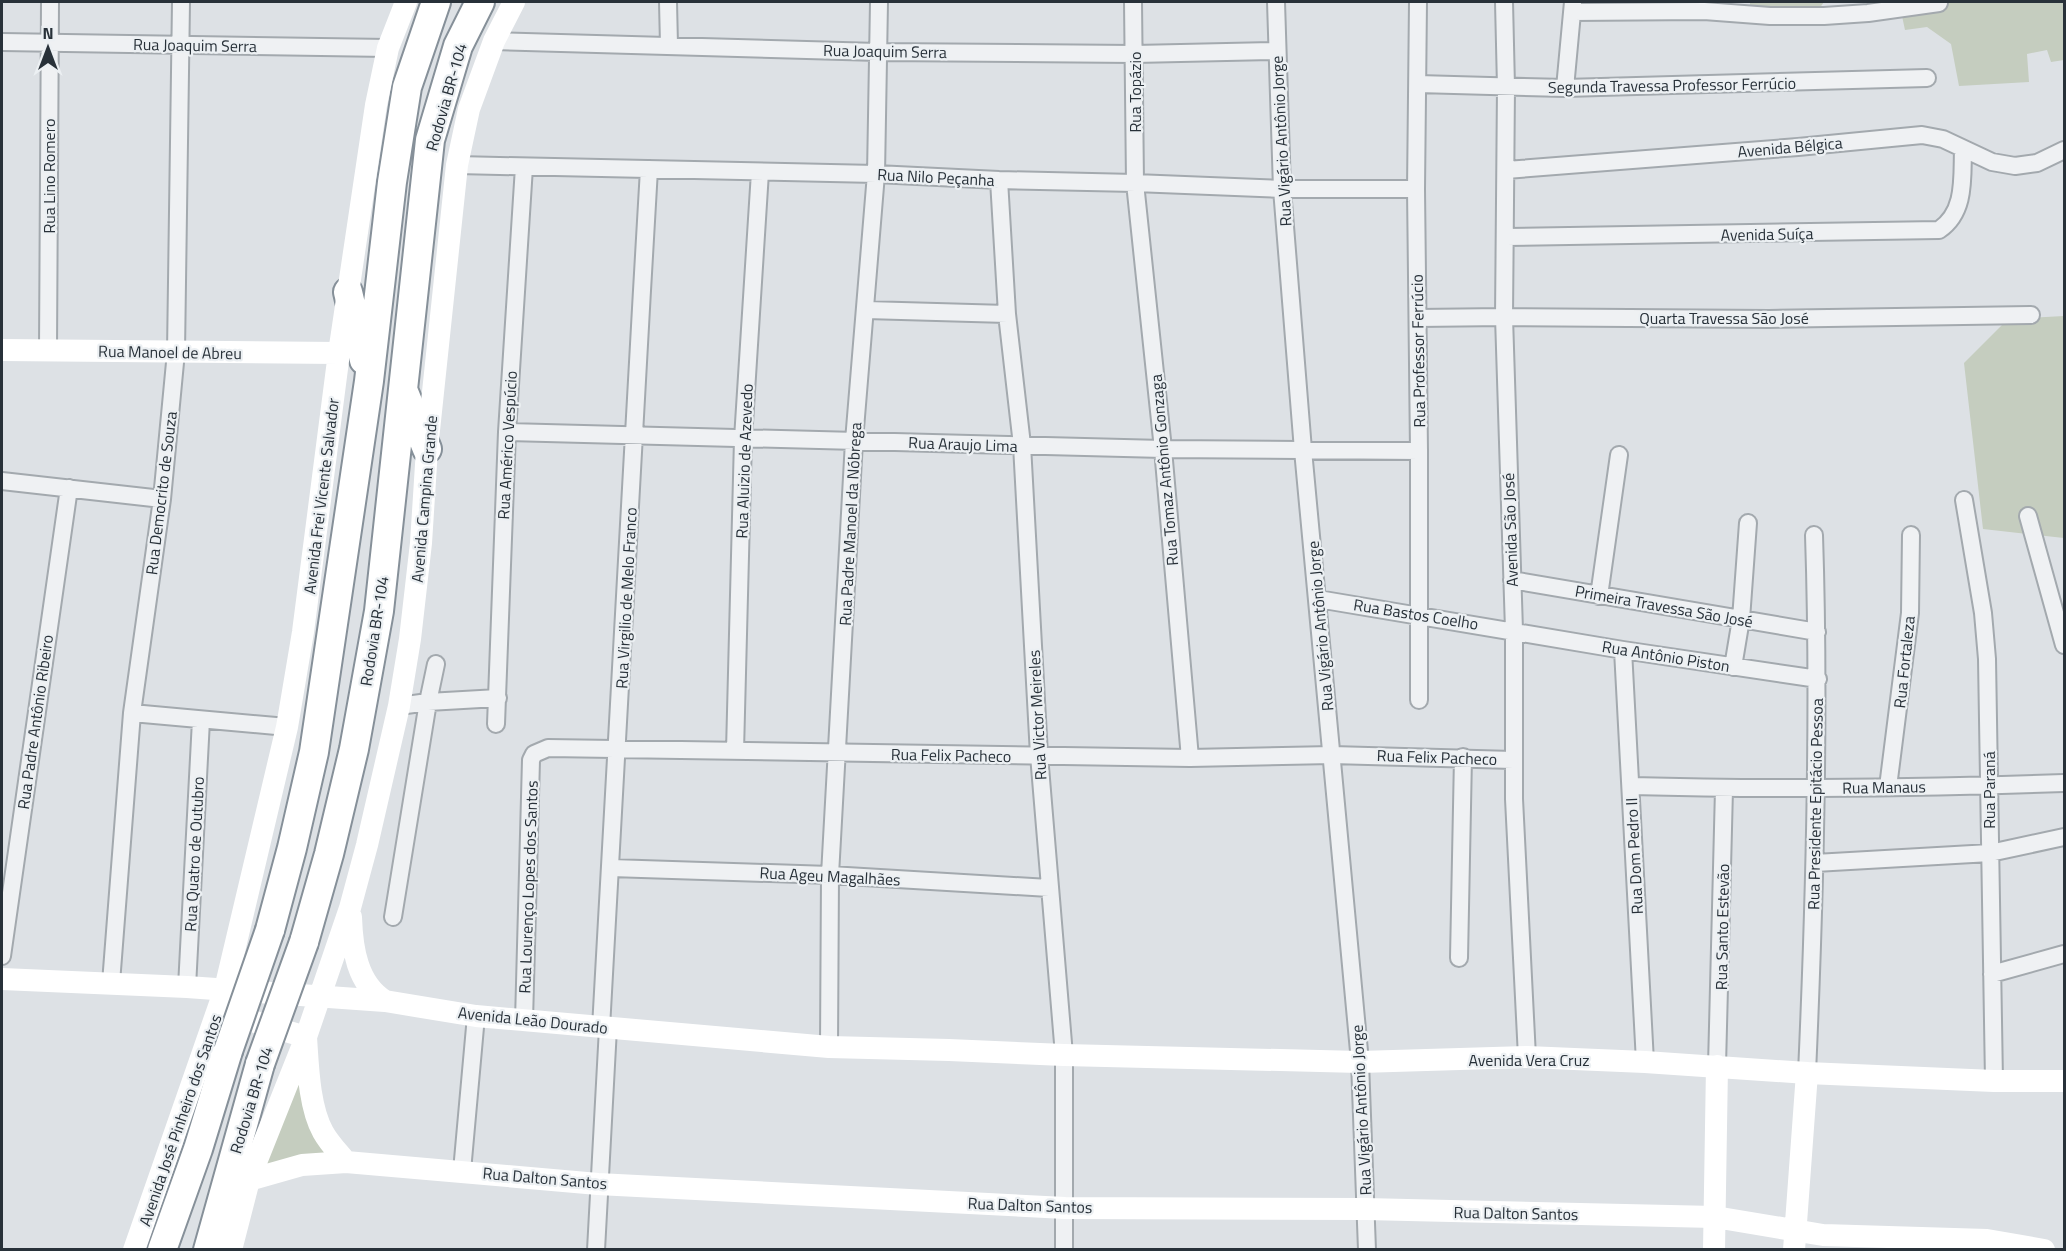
<svg xmlns="http://www.w3.org/2000/svg" width="2066" height="1251" font-family="'Titillium Web',sans-serif">
	<rect width="100%" height="100%" fill="#dde1e5"/>
	<path fill="#c5cdbf" d="M1750,2H1824L1819,9L1750,8Z
		M1899,2H2064V60L2051,62L2047,50L2027,54L2029,82L1959,86L1951,44L1927,27L1905,30Z
		M2064,316V538L1983,529L1964,363L2008,319Z
		M302,1053L340,1159L255,1175Z"/>
	<g fill="none" stroke-linecap="round" stroke-linejoin="round">
		<defs>
			<path id="street" d="M668,2L669,45
				M1133,2L1135,183L1163,449L1190,758
				M1276,2L1282,189L1303,450L1360,1062L1367,1250
				M1418,2L1416,189L1419,451V700
				M1504,2L1506,87L1504,317L1514,630V799L1527,1057
				M1572,12L1704,11L1770,16H1824L1868,13L1939,3
				M494,41L878,52L1135,54L1277,51
				M2,42L388,48
				M1418,84L1565,88L1927,78
				M1565,88L1573,2
				M457,165L876,174L999,180L1135,183L1282,189H1416
				M1506,170L1798,147L1922,135L1943,139L1992,162L2015,166L2037,163L2064,150
				M999,180L1007,314L1022,445L1039,755L1064,1055V1250
				M1506,237L1939,230C1966,212 1962,178 1963,149
				M866,310L1007,314
				M1418,318L1504,317L1769,319L2031,315
				M48,350L50,2
				M507,432L1163,449L1419,451
				M2,481L162,499
				M1964,500L1983,613L1987,659L1994,1081
				M2028,516L2064,645
				M1512,580L1817,632
				M1599,596L1619,455
				M1318,599L1623,650L1818,679
				M1623,650L1645,1062
				M1733,667L1741,619L1748,523
				M399,706L428,702L498,698
				M132,713L287,727
				M496,724L507,432L524,167
				M735,751L743,439L760,172
				M1631,786C1775,790 1920,788 2064,783
				M1888,787L1910,613L1911,535
				M1815,863L1990,853L2064,837
				M611,868L830,875L1049,888
				M393,917L428,702L436,664
				M2,956L69,488
				M1459,958L1463,757
				M1992,974L2064,954
				M111,983L132,713L162,499L176,352L181,2
				M187,987L201,720
				M524,1021L531,760L534,754L548,748L1190,758L1332,755L1513,760
				M601,1028C619,741 632,455 649,169
				M829,1047L830,875L854,441L876,174L879,2
				M1717,1066L1724,789
				M1807,1073C1815,894 1820,714 1814,535
				M462,1171L476,1016
				M596,1250L608,1028"/>
			<path id="highway" d="M348,292L364,360
				M404,392L427,449
				M270,930L292,848L314,752L369,381L392,182L407,87L436,2
				M304,942L329,854L354,749L379,611L430,140L458,46L480,2
				M162,1250L198,1149L228,1051
				M208,1250L260,1064"/>
		</defs>
		<use href="#street" stroke="#a3a9ae" stroke-width="20"/>
		<use href="#highway" stroke="#869099" stroke-width="32"/>
		<use href="#street" stroke="#eff1f3" stroke-width="16"/>
		<path stroke="#fff" stroke-width="22" d="M2,350L339,353
			M351,917C352,948 357,984 385,1001
			M2,979L187,987L385,1001L476,1016L829,1047L949,1050L1064,1055L1360,1062L1527,1057L1645,1062L1807,1073L1994,1081H2064
			M225,1013L306,1037C308,1066 309,1107 323,1132C329,1143 338,1152 346,1162
			M249,1180L302,1165L346,1162L598,1184L1065,1208L1365,1209L1715,1217L1823,1235L1987,1240L2044,1250
			M134,1250L225,989L287,727L303,632L339,353L376,105L388,48L406,2
			M231,1250L249,1180L306,1037L350,908L367,845L399,706L410,639L421,543L427,449L457,165L469,109L494,41L514,2
			M1714,1250L1717,1066
			M1794,1250L1807,1073"/>
		<use href="#highway" stroke="#fff" stroke-width="28"/>
		<defs>
			<path id="highway-bridge" d="M228,1051L270,930
				M260,1064L304,942"/>
		</defs>
		<use href="#highway-bridge" stroke="#869099" stroke-width="32" stroke-linecap="butt"/>
		<use href="#highway-bridge" stroke="#fff" stroke-width="28"/>
	</g>
	<g text-anchor="middle" stroke-width="4.5" stroke-linejoin="round" paint-order="stroke">
		<g font-size="16" fill="#283139" stroke="#ecf0f3">
			<text transform="translate(195 45) rotate(1)" y="6">Rua Joaquim Serra</text>
			<text transform="translate(885 51) rotate(1)" y="6">Rua Joaquim Serra</text>
			<text transform="translate(1672 85) rotate(-1)" y="6">Segunda Travessa Professor Ferrúcio</text>
			<text transform="translate(1135 92) rotate(-90)" y="6">Rua Topázio</text>
			<text transform="translate(446 97) rotate(-74)" y="6">Rodovia BR-104</text>
			<text transform="translate(1281 141) rotate(-93)" y="6">Rua Vigário Antônio Jorge</text>
			<text transform="translate(1790 147) rotate(-5)" y="6">Avenida Bélgica</text>
			<text transform="translate(49 176) rotate(-90)" y="6">Rua Lino Romero</text>
			<text transform="translate(936 177) rotate(3)" y="6">Rua Nilo Peçanha</text>
			<text transform="translate(1767 234) rotate(-1)" y="6">Avenida Suíça</text>
			<text x="1724" y="324">Quarta Travessa São José</text>
			<text transform="translate(1418 351) rotate(-91)" y="6">Rua Professor Ferrúcio</text>
			<text transform="translate(170 352) rotate(1)" y="6">Rua Manoel de Abreu</text>
			<text transform="translate(963 444) rotate(2)" y="6">Rua Araujo Lima</text>
			<text transform="translate(507 445) rotate(-87)" y="6">Rua Américo Vespúcio</text>
			<text transform="translate(744 461) rotate(-88)" y="6">Rua Aluizio de Azevedo</text>
			<text transform="translate(1164 470) rotate(-95)" y="6">Rua Tomaz Antônio Gonzaga</text>
			<text transform="translate(161 493) rotate(-83)" y="6">Rua Democrito de Souza</text>
			<text transform="translate(321 496) rotate(-83)" y="6">Avenida Frei Vicente Salvador</text>
			<text transform="translate(424 499) rotate(-85)" y="6">Avenida Campina Grande</text>
			<text transform="translate(850 524) rotate(-87)" y="6">Rua Padre Manoel da Nóbrega</text>
			<text transform="translate(1510 530) rotate(-92)" y="6">Avenida São José</text>
			<text transform="translate(626 598) rotate(-87)" y="6">Rua Virgilio de Melo Franco</text>
			<text transform="translate(1664 606) rotate(10)" y="6">Primeira Travessa São José</text>
			<text transform="translate(1416 614) rotate(9)" y="6">Rua Bastos Coelho</text>
			<text transform="translate(1320 626) rotate(-95)" y="6">Rua Vigário Antônio Jorge</text>
			<text transform="translate(374 631) rotate(-81)" y="6">Rodovia BR-104</text>
			<text transform="translate(1666 656) rotate(9)" y="6">Rua Antônio Piston</text>
			<text transform="translate(1904 662) rotate(-84)" y="6">Rua Fortaleza</text>
			<text transform="translate(1037 715) rotate(-93)" y="6">Rua Victor Meireles</text>
			<text transform="translate(35 722) rotate(-82)" y="6">Rua Padre Antônio Ribeiro</text>
			<text transform="translate(951 755) rotate(1)" y="6">Rua Felix Pacheco</text>
			<text transform="translate(1437 757) rotate(2)" y="6">Rua Felix Pacheco</text>
			<text transform="translate(1884 787) rotate(-1)" y="6">Rua Manaus</text>
			<text transform="translate(1989 790) rotate(-90)" y="6">Rua Paraná</text>
			<text transform="translate(1815 804) rotate(-89)" y="6">Rua Presidente Epitácio Pessoa</text>
			<text transform="translate(194 854) rotate(-87)" y="6">Rua Quatro de Outubro</text>
			<text transform="translate(1634 856) rotate(-93)" y="6">Rua Dom Pedro II</text>
			<text transform="translate(830 876) rotate(3)" y="6">Rua Ageu Magalhães</text>
			<text transform="translate(528 887) rotate(-88)" y="6">Rua Lourenço Lopes dos Santos</text>
			<text transform="translate(1722 927) rotate(-89)" y="6">Rua Santo Estevão</text>
			<text transform="translate(533 1020) rotate(6)" y="6">Avenida Leão Dourado</text>
			<text x="1529" y="1066">Avenida Vera Cruz</text>
			<text transform="translate(251 1100) rotate(-73)" y="6">Rodovia BR-104</text>
			<text transform="translate(1361 1110) rotate(-93)" y="6">Rua Vigário Antônio Jorge</text>
			<text transform="translate(180 1120) rotate(-71)" y="6">Avenida José Pinheiro dos Santos</text>
			<text transform="translate(545 1178) rotate(5)" y="6">Rua Dalton Santos</text>
			<text transform="translate(1030 1205) rotate(2)" y="6">Rua Dalton Santos</text>
			<text transform="translate(1516 1213) rotate(1)" y="6">Rua Dalton Santos</text>
		</g>
	</g>
	<rect width="2066" height="1251" fill="none" stroke="#283139" stroke-width="6"/>
	<g transform="translate(48 48)" stroke="#ecf0f3" stroke-width="4.5" paint-order="stroke">
	<path d="M0-4.5L10 22L0 15L-10 22Z" fill="#283139"/>
	<text y="-9" font-size="16" font-weight="bold" text-anchor="middle" fill="#283139">N</text>
	</g>
</svg>
